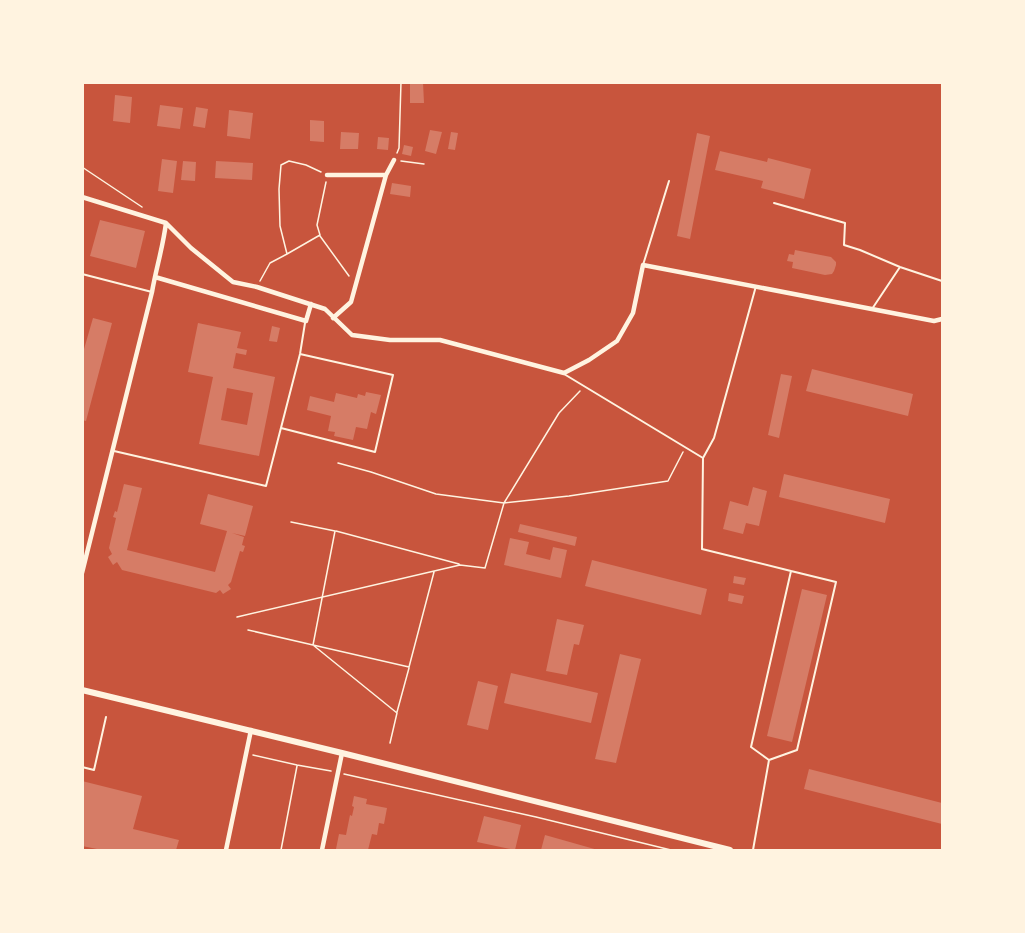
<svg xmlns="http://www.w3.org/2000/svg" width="1025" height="933" font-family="Montserrat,sans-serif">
	<rect width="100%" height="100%" fill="#c8553d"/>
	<path fill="#d67c66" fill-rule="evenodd" d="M410,82H423L424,103H410Z
		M115,95L132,97L130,123L113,121Z
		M160,105L183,108L180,129L157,126Z
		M196,107L208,109L205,128L193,126Z
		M229,110L253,113L250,139L227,136Z
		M310,120L324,121V142L310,141Z
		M430,130L442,132L436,154L425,151Z
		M341,132L359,133L358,149H340Z
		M451,132L458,133L455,150L448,149Z
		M697,133L710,136L690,239L677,236Z
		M378,137L389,138L388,150L377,149Z
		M404,145L413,147L411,156L402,154Z
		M720,151L767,162L768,158L811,169L804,199L761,188L763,181L715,170Z
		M162,159L177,161L173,193L158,191Z
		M183,161L196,162L195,181L181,180Z
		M216,161L253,163L252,180L215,178Z
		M392,183L411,186L410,197L390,194Z
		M100,220L145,231L136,268L90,256Z
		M795,250L831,257L836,262V265L834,271L832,274L825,275L792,268L793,262L787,261L789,254L794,255Z
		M93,318L112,323L86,421L82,420V356Z
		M198,323L241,332L237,348L247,350L246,355L236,353L233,368L275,377L259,456L199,444L213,377L188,372ZM227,388L253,393L247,425L221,420Z
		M272,326L280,328L277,342L269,341Z
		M812,369L913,394L908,416L806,391Z
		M781,374L792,376L779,438L768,435Z
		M366,392L381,395L376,414L371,412L367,429L356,427L353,440L334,436L335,432L328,431L331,416L307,410L310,396L334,402L336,393L357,398L358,394L365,396Z
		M784,474L890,499L885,523L779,497Z
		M124,484L142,488L127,550L215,572L227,531L200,524L208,494L253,506L245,536L232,533L244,537L242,545L245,546L243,552L240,551L231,582L228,585L231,589L223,594L220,590L216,593L122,570L117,562L113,565L108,557L112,554L109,548L116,518L113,517L115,511L117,512Z
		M753,487L767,491L759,526L746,523L743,534L723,529L730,501L748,506Z
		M520,524L577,537L575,546L518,532Z
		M510,538L529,542L526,554L550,560L553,547L567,550L561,578L504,565Z
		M592,560L707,589L701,615L585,586Z
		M734,576L746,578L744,585L733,583Z
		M802,589L827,595L792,742L767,736Z
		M729,593L744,596L742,604L728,601Z
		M557,619L584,625L579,645L574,644L567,675L546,671Z
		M620,654L641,659L616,763L595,759Z
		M511,673L598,693L591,723L504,703Z
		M478,681L498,686L488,730L467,725Z
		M809,769L942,803V824L804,789Z
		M82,781L142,796L133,829L179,840L176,850H102L82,846Z
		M354,796L367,799L366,804L387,808L384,824L379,823L377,835L372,834L368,850H345L336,849L339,834L346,835L350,815L352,816L354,807L352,806Z
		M484,816L521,825L515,850L477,842Z
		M545,835L598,850H541Z"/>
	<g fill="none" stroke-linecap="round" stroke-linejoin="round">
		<path stroke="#fff3e0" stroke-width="1.5" d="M397,153L399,148L401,82
			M401,161L424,164
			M82,167L142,207
			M320,236L349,276
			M287,254L320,235L317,225L326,182
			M260,281L270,263L287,254L280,226L279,189L281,165L289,161L306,165L321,172
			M338,463L371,472L436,494L504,503L569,496L668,481L683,452
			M336,531L459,564
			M237,617L460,565L485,568L504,503L559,413L580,391
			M248,630L313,645L335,531L291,522
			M397,712L409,668
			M390,743L397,713L313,645L409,667L434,572
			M253,755L297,765L331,771
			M344,774L536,817L671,850
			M281,850L297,766"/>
		<path stroke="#fff3e0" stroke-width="2" d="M774,203L845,223L844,245L860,250L900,267L942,281
			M643,265L669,181
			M82,274L152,292
			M872,309L900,267
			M564,374L703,458L702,549L791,571
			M281,428L375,452L393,375L300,354
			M114,451L266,486L300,354L305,323
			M703,458L714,438L756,286
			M791,571L836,582L797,750L769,760L751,747Z
			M82,767L94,770L106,717
			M753,850L769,760"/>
		<path stroke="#fff3e0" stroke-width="4.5" d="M327,175H386L394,160
			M82,197L166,223L191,248L233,282L257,287L325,309L352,335L390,340H440L564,373L589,360L617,341L633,313L643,265L934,321L942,319
			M155,277L306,321L311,304
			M333,318L351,302L386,175
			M82,573L152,292C156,269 163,247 166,223
			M226,850L251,730
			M322,850L342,753"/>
		<path stroke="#fff3e0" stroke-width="6" d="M82,690L342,753L730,850"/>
	</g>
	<rect width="1025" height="933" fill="none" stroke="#fff3e0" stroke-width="168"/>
</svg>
